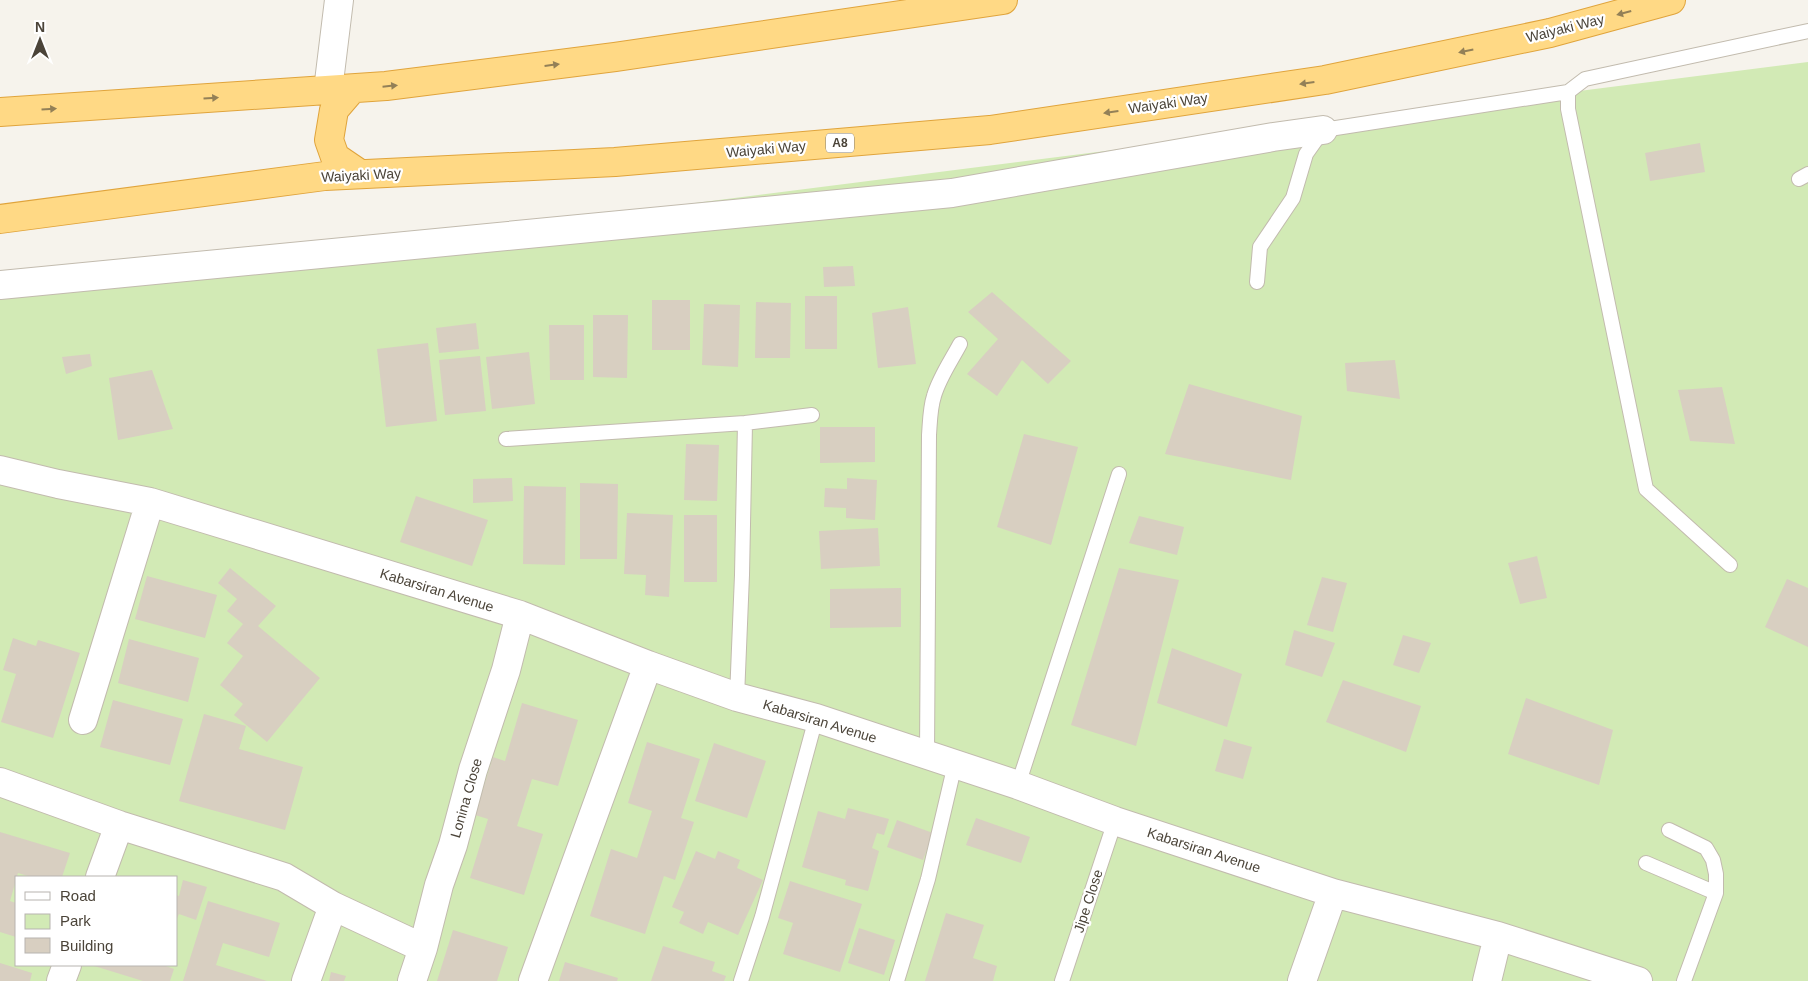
<svg xmlns="http://www.w3.org/2000/svg" width="1808" height="981" font-family="Helvetica,sans-serif">
	<rect width="100%" height="100%" fill="#f6f3ec"/>
	<path fill="#d2eab5" fill-rule="evenodd" d="M1808,62V981H0V291ZM16,877H176V965H16Z"/>
	<path fill="#d8cfc1" d="M1700,143L1705,172L1650,181L1645,153Z
		M853,266L855,286L824,287L823,267Z
		M992,292L1071,361L1048,384L1022,360L997,396L967,374L998,339L968,312Z
		M805,296H837V349H805Z
		M652,300H690V350H652Z
		M756,302L791,303L790,358H755Z
		M704,304L740,305L738,367L702,365Z
		M908,307L916,364L878,368L872,313Z
		M593,315H628L627,378L593,377Z
		M476,323L479,349L439,353L436,328Z
		M549,325H584V380H550Z
		M428,343L437,421L386,427L377,349Z
		M529,352L535,404L492,409L486,357Z
		M90,354L92,366L66,374L62,357Z
		M480,356L486,411L445,415L439,360Z
		M1395,360L1400,399L1347,391L1345,363Z
		M152,370L173,429L118,440L109,378Z
		M1189,384L1302,416L1291,480L1165,454Z
		M1722,387L1735,444L1690,441L1678,390Z
		M820,427H875V462L820,463Z
		M1024,434L1078,447L1051,545L997,527Z
		M686,444L719,445L717,501L684,500Z
		M512,478L513,501L473,503V479Z
		M847,478L877,480L875,520L846,518V508L824,507L825,488L847,489Z
		M580,483L618,484L617,559H580Z
		M524,486L566,487L565,565L523,564Z
		M416,496L488,520L472,566L400,542Z
		M627,513L673,515L669,597L645,595L646,575L624,574Z
		M684,515H717V582H684Z
		M1139,516L1184,527L1177,555L1129,543Z
		M878,528L880,566L821,569L819,531Z
		M1537,556L1547,598L1520,604L1508,563Z
		M230,568L276,606L258,626L320,678L267,742L234,715L243,704L220,685L243,656L227,643L243,624L227,611L237,599L218,583Z
		M1119,568L1179,580L1136,746L1071,725Z
		M147,576L217,595L205,638L135,619Z
		M1322,577L1347,583L1333,632L1307,625Z
		M1787,579L1808,588V647L1765,627Z
		M901,588V627L830,628V589Z
		M1294,630L1335,643L1322,677L1285,665Z
		M1403,635L1431,643L1419,673L1393,665Z
		M13,638L36,646L38,640L80,653L53,738L1,722L16,674L3,670Z
		M129,639L199,658L188,702L118,683Z
		M1172,648L1242,674L1227,727L1157,703Z
		M1343,680L1421,706L1406,752L1326,722Z
		M1526,698L1613,730L1599,785L1508,754Z
		M113,700L183,719L170,765L100,747Z
		M522,703L578,720L558,786L532,779L517,826L543,834L524,895L470,878L488,819L475,815L493,757L505,761Z
		M204,714L246,726L239,749L303,767L285,830L179,801Z
		M1224,739L1252,747L1243,779L1215,771Z
		M647,742L700,759L681,818L694,822L675,880L664,876L645,934L590,916L611,849L637,858L652,811L628,803Z
		M714,743L766,761L747,818L695,801Z
		M848,808L889,819L884,835L877,833L872,848L879,851L868,891L845,885L846,880L802,867L818,811L845,819Z
		M976,818L1030,837L1021,863L966,845Z
		M897,820L933,833L923,860L887,847Z
		M0,832L70,853L62,877H31L18,873L10,901L16,903V937L0,932Z
		M696,851L715,859L718,851L740,860L737,868L763,880L738,935L708,922L703,934L679,923L684,912L672,907Z
		M183,880L207,887L196,920L179,914L176,920V895L179,896Z
		M790,881L862,904L840,972L783,954L793,923L778,918Z
		M208,901L280,923L269,957L223,943L216,965L267,981H183Z
		M946,913L984,925L973,958L997,966L993,981H925Z
		M859,928L895,940L884,975L848,963Z
		M453,930L508,947L497,981H437Z
		M663,946L715,962L712,971L726,976L724,981H651Z
		M565,962L618,978L617,981H559Z
		M0,963L32,973L30,981H0Z
		M91,965H163L174,969L170,981H143Z
		M331,972L346,976L344,981H329Z"/>
	<g fill="none" stroke-linecap="round" stroke-linejoin="round">
		<defs>
			<path id="service" d="M1799,179L1808,174
				M1257,282L1260,247L1293,198L1306,154L1323,130L1568,92
				M506,439L745,423L812,415
				M1730,565L1646,489L1568,109V92L1585,79L1808,31
				M737,697L742,575L745,423
				M927,755L929,435C930,422 930,408 934,396C939,378 951,361 960,344
				M1018,785L1119,474
				M1669,830L1706,848L1713,860L1716,874V893L1684,981
				M1646,863L1716,893
				M741,981L762,917L816,718
				M897,981L928,879L955,764
				M1062,981L1115,821"/>
			<path id="minor" d="M328,90L339,0
				M0,285L952,193L1273,137L1323,130
				M0,470L58,484L150,502L520,615L648,665L737,697L816,718L1018,785L1115,821L1333,893L1498,936L1638,981
				M83,720L150,502
				M0,782L119,825L284,877L333,906L423,948
				M100,877L119,825
				M61,981L67,965
				M306,981L333,906
				M412,981L423,948L439,885L453,845L473,770L506,670L520,615
				M533,981L648,665
				M1302,981L1333,893
				M1487,981L1498,936"/>
			<path id="trunk" d="M352,89L334,110L329,140L335,157L360,174
				M0,112L386,86L615,57L1003,0
				M0,219L325,176L615,162L990,130L1325,80L1550,33L1671,0"/>
		</defs>
		<use href="#service" stroke="#c2bbae" stroke-width="16"/>
		<use href="#minor" stroke="#c2bbae" stroke-width="30"/>
		<use href="#trunk" stroke="#e0a43c" stroke-width="30"/>
		<use href="#service" stroke="#fff" stroke-width="14"/>
		<use href="#minor" stroke="#fff" stroke-width="28"/>
		<use href="#trunk" stroke="#ffd985" stroke-width="28"/>
	</g>
	<defs><path id="oneway-solid" d="M-6-.8H1V-3.2L6.5 0L1 3.2V.8H-6Z" transform="scale(1.25)"/></defs>
	<g fill="#938057">
		<use href="#oneway-solid" transform="translate(1624 13) rotate(165)"/>
		<use href="#oneway-solid" transform="translate(1466 51) rotate(168)"/>
		<use href="#oneway-solid" transform="translate(552 65) rotate(-7)"/>
		<use href="#oneway-solid" transform="translate(1307 83) rotate(172)"/>
		<use href="#oneway-solid" transform="translate(390 86) rotate(-6)"/>
		<use href="#oneway-solid" transform="translate(211 98) rotate(-4)"/>
		<use href="#oneway-solid" transform="translate(49 109) rotate(-4)"/>
		<use href="#oneway-solid" transform="translate(1111 112) rotate(172)"/>
	</g>
	<g text-anchor="middle" stroke-width="4.5" stroke-linejoin="round" paint-order="stroke">
		<rect fill="#fff" stroke="#817c74" stroke-width="1" x="826" y="133.5" width="28" height="19" rx="4"/>
		<g font-size="12" font-weight="bold" fill="#4b4439">
			<text x="840" y="147">A8</text>
		</g>
		<g font-size="14" fill="#4b4439" stroke="#fff">
			<text transform="translate(1565 28) rotate(-14)" y="5">Waiyaki Way</text>
			<text transform="translate(1168 103) rotate(-8)" y="5">Waiyaki Way</text>
			<text transform="translate(766 149) rotate(-5)" y="5">Waiyaki Way</text>
			<text transform="translate(361 175) rotate(-3)" y="5">Waiyaki Way</text>
			<text transform="translate(437 590) rotate(17)" y="5">Kabarsiran Avenue</text>
			<text transform="translate(820 721) rotate(17)" y="5">Kabarsiran Avenue</text>
			<text transform="translate(466 798) rotate(-74)" y="5">Lonina Close</text>
			<text transform="translate(1204 850) rotate(18)" y="5">Kabarsiran Avenue</text>
			<text transform="translate(1088 901) rotate(-72)" y="5">Jipe Close</text>
		</g>
	</g>
	<rect x="15" y="876" width="162" height="90" fill="#ffffff" stroke="#b7b4b0"/>
	<rect x="25" y="892" width="25" height="8" fill="#ffffff" stroke="#b7b4b0"/>
	<text x="60" y="901" font-size="15" fill="#4b4439">Road</text>
	<rect x="25" y="914" width="25" height="15" fill="#d2eab5" stroke="#b7b4b0"/>
	<text x="60" y="926" font-size="15" fill="#4b4439">Park</text>
	<rect x="25" y="938" width="25" height="15" fill="#d8cfc1" stroke="#b7b4b0"/>
	<text x="60" y="951" font-size="15" fill="#4b4439">Building</text>
	<g transform="translate(40 40)" stroke="#ffffff" stroke-width="4" paint-order="stroke">
	<path d="M0-4L9 19L0 12L-9 19Z" fill="#4b4439"/>
	<text y="-8" font-size="14" font-weight="bold" text-anchor="middle" fill="#4b4439">N</text>
	</g>
</svg>
